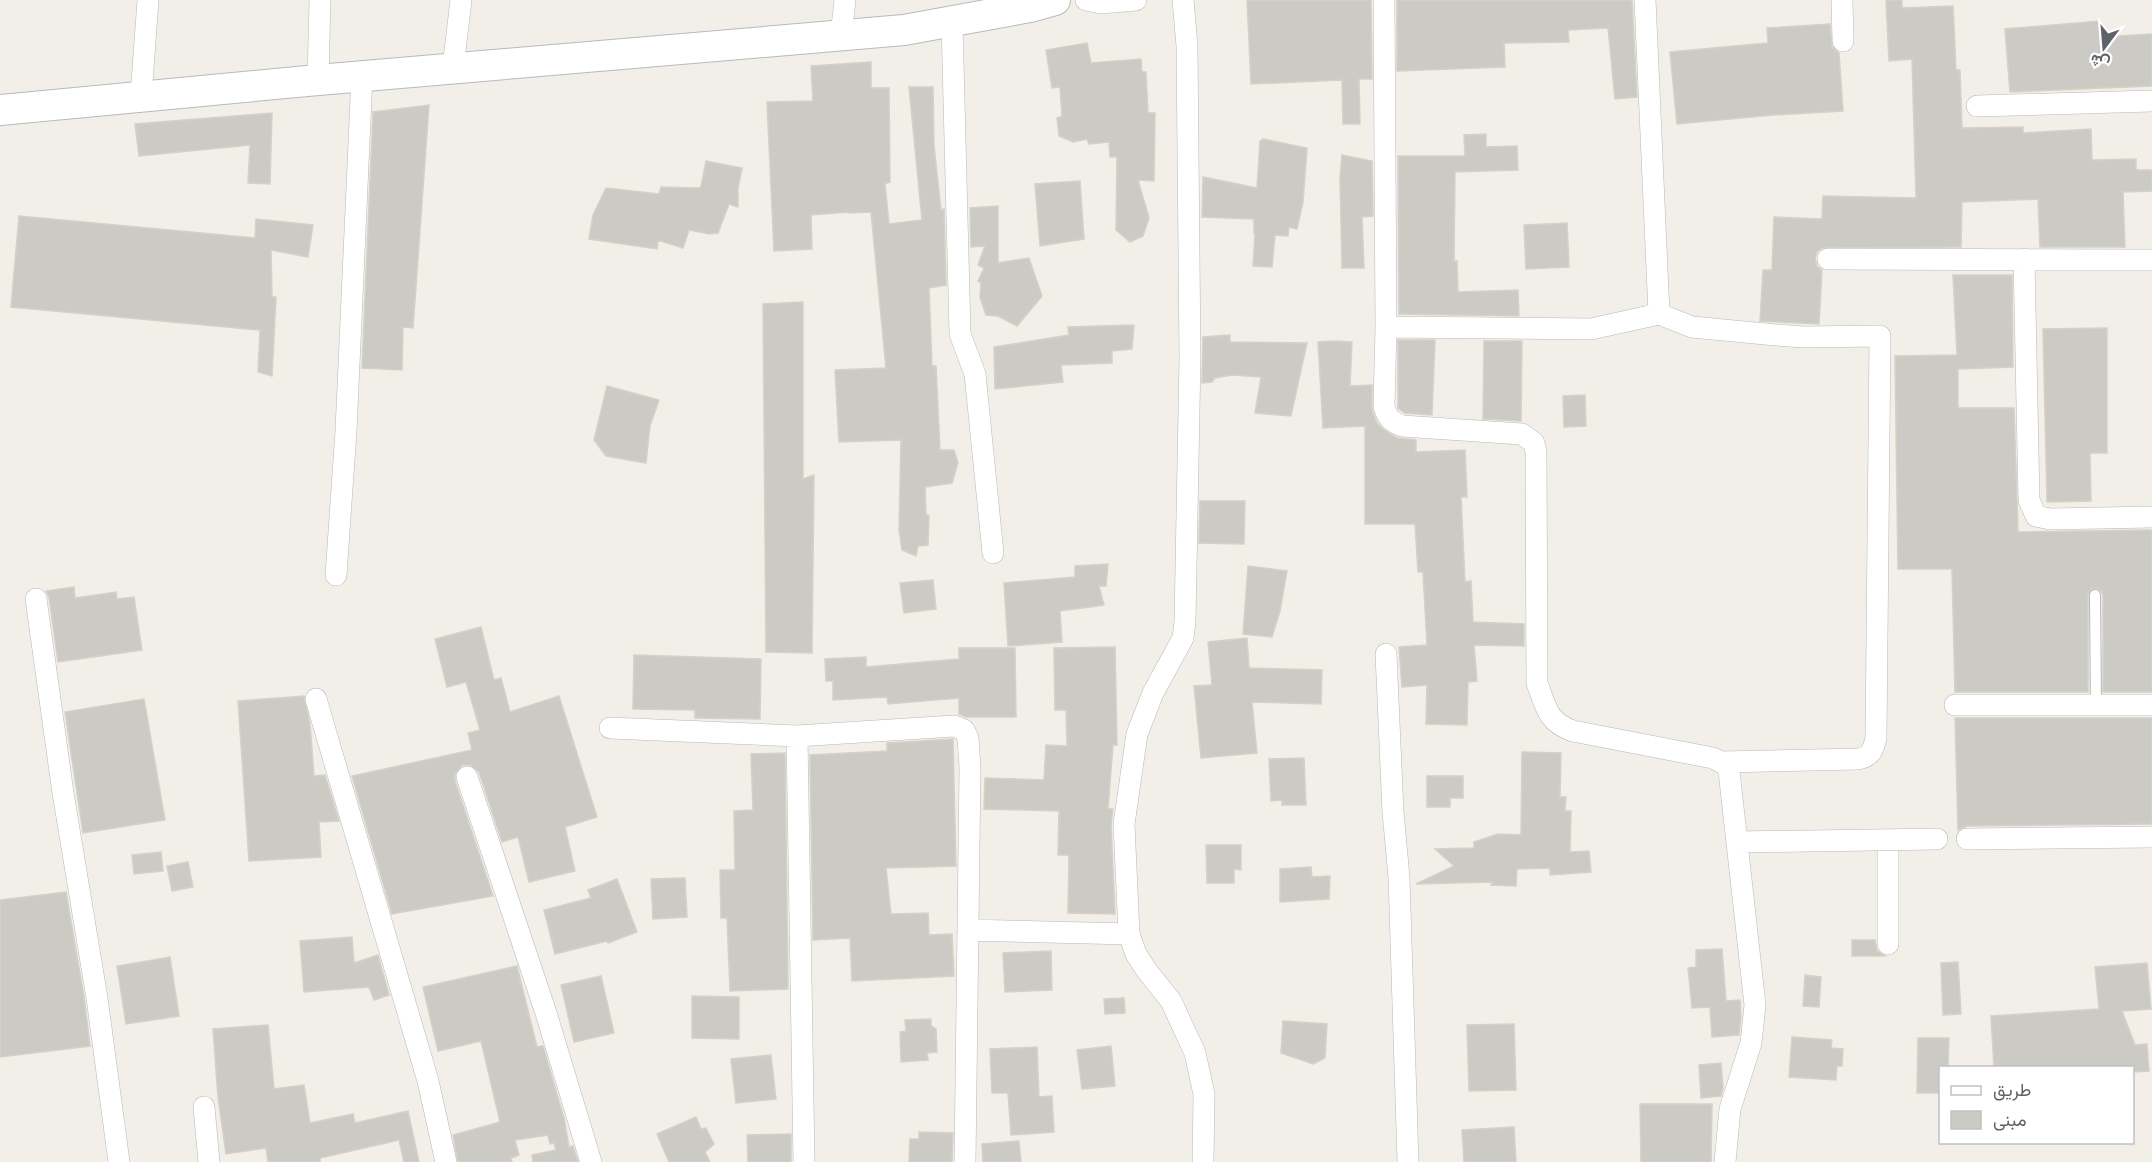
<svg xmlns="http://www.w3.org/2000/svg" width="2152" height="1162" font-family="'PT Sans',Vazirmatn,sans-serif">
	<rect width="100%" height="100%" fill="#f1efe8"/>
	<path fill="#cccac5" stroke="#d6d1c6" stroke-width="1.5" d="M1247,0H1371L1372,79H1359L1360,124H1343L1342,80L1251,84Z
		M1397,0H1632L1637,97L1615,99L1608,28L1568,30L1569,42L1504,43L1505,67L1397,71Z
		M1886,0H1902V8L1953,6L1956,70H1960L1962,128L2023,127V133L2091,129L2092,160L2136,159V170H2152V191L2123,192L2125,247H2040L2038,199L1962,202L1961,247L1822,248L1817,252L1815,258L1817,266L1822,270L1819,324L1760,321L1763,270H1772L1774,217L1822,219L1823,196L1916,198L1912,59L1889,61Z
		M2100,21L2102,37L2152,34V86L2010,92L2005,29Z
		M1830,24L1832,47L1839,53L1843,111L1773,115L1677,124L1670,52L1768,43L1767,28Z
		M1087,43L1091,63L1141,59L1142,72H1146L1148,113H1155L1154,181L1138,180L1149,218L1143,236L1130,242L1116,230L1117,157H1110L1109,142L1089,144L1087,139L1073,142L1059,136L1057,118L1062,116L1060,87L1052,88L1046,50Z
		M871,62V88H889L890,182L885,184L889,224L922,220L909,87H933L934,145L941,210L944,209L946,285L929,288L932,366H936L940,450H954L958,463L952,483L925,487L926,514L929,516L928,545L918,546L916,556L902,550L899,530L901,440L839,442L835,370L886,368L871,212L849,213V212L811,215L812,249L774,251L767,102L813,101L811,66Z
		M429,105L413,328L403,327L402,370L362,368L373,112Z
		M272,113L270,184L248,183L250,145L139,156L135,124Z
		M1486,134V147L1517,146L1518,170L1455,172L1454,261H1457L1458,292L1518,290L1519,316L1399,314L1398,156H1465L1464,135Z
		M1263,139L1307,148L1303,202L1297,229L1289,227L1288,236L1275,235L1272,267L1253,266L1255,234L1254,233V219L1202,217L1203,177L1257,188L1260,141Z
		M1342,155L1372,161L1373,216L1362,217L1364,268H1342L1340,178Z
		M706,161L742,168L738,188V207L729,204L718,233L709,234L689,230L683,248L658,240L657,249L589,239L593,215L606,188L659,194L661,187L699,188L701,187Z
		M1080,181L1084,239L1040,246L1035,184Z
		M998,206V263L1029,258L1042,296L1017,326L998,316L986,315L980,298L981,283L978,281L984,268L978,265L985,246L971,247L970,208Z
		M19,216L255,238L256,219L313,225L308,257L271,250L272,297H276L272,376L258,372L260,330L11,307Z
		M1567,223L1569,267L1526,269L1524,225Z
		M1953,275H2012L2013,367L1958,369V408H2014L2018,532L2152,530V692H2103V595L2101,591L2096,588L2091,589L2088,595V692H1955L1952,569H1898L1895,356L1957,355Z
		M803,302V479L814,475L812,653L766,652L763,304Z
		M1134,325L1132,349L1112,351V363L1061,365L1063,382L995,389L994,347L1069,335L1068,327Z
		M2107,328V453H2090L2091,501L2047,502L2043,329Z
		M1230,335V342L1307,343L1291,416L1255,413L1261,377L1232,375L1215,378L1212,382L1202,383L1203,337Z
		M1398,340H1435L1432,415L1405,413L1398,408Z
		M1334,341L1352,342L1350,386L1372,385V410L1377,423L1384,430L1397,438L1416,440V452L1465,450L1467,497H1461L1465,582L1471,581L1473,622L1524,624V646L1474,645L1477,681L1468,682L1467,725L1426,724L1427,685L1402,687L1399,647L1427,645L1423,572H1418L1415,524H1365V426L1323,428L1318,342Z
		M1484,341H1522L1521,421L1483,419Z
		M607,386L659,400L650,426L646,463L606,456L594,440Z
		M1585,395L1586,426L1564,427L1563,396Z
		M1200,501H1245L1244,544L1199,543Z
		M1108,564L1106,586H1099L1104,605L1060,611L1062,642L1008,646L1004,583L1075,577V566Z
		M1248,566L1287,571L1280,611L1272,637L1243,634Z
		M933,580L936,609L904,613L900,583Z
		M74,587L75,598L116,592L117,599L134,597L142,650L58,662L49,597L46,591Z
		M481,627L494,680L501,678L510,712L559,696L597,817L565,827L575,871L529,882L518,837L502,842L479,772L470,765H462L455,774V781L493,896L392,914L352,776L472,750L468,733L480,730L466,682L447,687L435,639Z
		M1247,638L1249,668L1322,670L1321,704L1252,702L1257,753L1201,758L1194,686L1212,685L1208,642Z
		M1115,647L1117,745H1113L1108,809H1113L1111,825L1115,914L1068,913L1069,855H1058L1059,811L984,809L985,778L1044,780L1046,745L1067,746L1066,710H1055L1054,648Z
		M959,648H1015L1016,717H966L959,714V698L888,704L887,697L833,700V681H826L825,659L866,657V667L959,659Z
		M634,655L761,659L760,719L695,718V710L633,709Z
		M304,696L310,724L314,776L325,775L339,821L319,822L321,857L249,861L238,701Z
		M144,699L165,820L83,833L65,712Z
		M1955,718H2152V824L1967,826L1958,830Z
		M953,739L956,866L886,868L891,914L928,913L929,935L952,934L954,976L852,981L850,938L813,940L810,755L887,751V743Z
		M1522,752L1561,753L1560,797H1566L1565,811H1571L1570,852L1589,851L1591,872L1550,875V868L1517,869L1516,886L1491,885L1492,882L1416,884L1454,866L1435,849L1474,848V842L1498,834L1521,835Z
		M785,753L788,989L730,991L727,918H721L720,870H735L734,811L753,810L751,754Z
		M1304,758L1306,805H1282V800L1271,801L1269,759Z
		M1427,776H1463V798H1450V807H1427Z
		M1206,845H1241V870L1234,869V883H1207Z
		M161,852L163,871L134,874L132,855Z
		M188,862L193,887L172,891L167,866Z
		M1311,867L1312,877L1330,876L1329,899L1280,902V869Z
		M685,878L687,917L653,919L651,879Z
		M617,879L637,932L608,943L607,941L555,954L544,910L591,898L588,890Z
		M66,892L84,997L90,1046L0,1057V900Z
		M352,937L354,963L378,955L389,995L374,1000L369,987L304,992L300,941Z
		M1852,940H1875L1877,951L1885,956H1852Z
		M1722,949L1726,1001L1740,1000L1741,1017L1739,1035L1712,1037L1710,1007L1692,1008L1688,968L1696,967V950Z
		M1051,951L1052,990L1005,992L1003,953Z
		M170,957L179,1016L126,1024L117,966Z
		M1958,962L1961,1014L1943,1015L1941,963Z
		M2147,963L2151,1009L2122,1011L2135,1045L2147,1044L2149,1071L2133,1072V1068H1994L1991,1016L2099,1009L2095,967Z
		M517,966L537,1047L543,1046L564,1118L569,1147L573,1146L578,1162H533L532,1155L556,1150L554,1143L550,1144L548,1135L515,1140L519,1155L511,1158L512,1162H458L453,1135L500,1122L481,1041L438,1051L423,987Z
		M1805,975L1821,977L1819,1007L1803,1006Z
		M601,976L614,1033L574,1042L561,985Z
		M692,996L739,997V1039L692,1038Z
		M1124,998L1125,1013L1105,1014L1104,999Z
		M931,1019V1026L936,1029L937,1052L927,1053L928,1060L901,1062L900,1032L906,1031L905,1020Z
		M1283,1021L1327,1024L1325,1058L1313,1064L1281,1053Z
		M1514,1024L1516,1090L1469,1091L1467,1025Z
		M268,1025L274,1089L304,1085L310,1123L353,1114L355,1123L408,1111L419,1162H404L399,1140L320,1158V1162H268L266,1148L226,1154L218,1097L213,1029Z
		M1792,1037L1832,1040L1831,1048L1843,1049L1842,1066H1837L1836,1080L1789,1077Z
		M1918,1038H1949L1948,1068H1941V1093H1917Z
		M1111,1046L1115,1086L1082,1089L1077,1050Z
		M1037,1047L1039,1097L1052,1096L1054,1132L1011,1135L1008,1093H992L990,1049Z
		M771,1055L776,1099L736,1103L731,1059Z
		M1721,1063L1723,1088L1721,1096L1701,1098L1699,1065Z
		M1640,1104H1712L1711,1162H1641Z
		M696,1117L701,1129L706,1128L714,1144L705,1152L710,1162H669L657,1134Z
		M1514,1127L1516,1162H1464L1462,1130Z
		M919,1132L953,1133L952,1162H909L910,1139H919Z
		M791,1134V1162H748L747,1135Z
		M1019,1141L1021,1162H983L982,1144Z"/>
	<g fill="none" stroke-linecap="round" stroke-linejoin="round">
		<defs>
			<path id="service" d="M2095,595L2096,705"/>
			<path id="minor" d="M1086,0L1101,3L1136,0
				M1183,0L1187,46L1190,358L1185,621L1183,638L1153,693L1137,734L1124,824L1129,934L1136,954L1147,971L1171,1001L1195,1053L1204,1094L1203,1162
				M1384,0L1386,327L1384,406C1387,418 1391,421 1402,426L1522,434L1534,443L1536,452L1537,683C1546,707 1547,722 1573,731L1713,758L1726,765L1729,771L1755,1005L1751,1043L1730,1109L1725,1162
				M1645,0L1659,314
				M1842,0L1843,41
				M952,23L960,334L975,374L993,553
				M841,35L845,0
				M453,68L461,0
				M318,80L320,0
				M141,96L148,0
				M1977,106L2152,101
				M1828,259L2152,260
				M2024,259L2029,500L2036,516L2050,519L2152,517
				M1386,327L1591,329L1659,314L1692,327L1776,335L1804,337L1880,336L1876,738C1873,750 1872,756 1858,759L1721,762
				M336,575L346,431L362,76
				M36,599L63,793L97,998L119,1162
				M1386,654L1393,812L1399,877L1408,1162
				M316,699L428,1081L446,1162
				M1955,705H2152
				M610,728L797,736L804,1162
				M797,736L954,726L964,730L968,738L970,768L965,1162
				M467,777L546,1013L591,1162
				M1967,839L2152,837
				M1738,842L1937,839
				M968,930L1129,934
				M1888,944V840
				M204,1107L209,1162"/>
			<path id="secondary" d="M0,110L318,80L904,30L1030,7L1055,0"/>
		</defs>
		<use href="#service" stroke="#b5b8bc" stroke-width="12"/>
		<use href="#minor" stroke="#b5b8bc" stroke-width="22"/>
		<use href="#secondary" stroke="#b6babf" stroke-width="32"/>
		<use href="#service" stroke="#fff" stroke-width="10"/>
		<use href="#minor" stroke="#fff" stroke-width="21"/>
		<use href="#secondary" stroke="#fff" stroke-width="30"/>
	</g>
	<rect x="1939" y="1066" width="195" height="78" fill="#ffffff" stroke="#bfc1c3" stroke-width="1.5"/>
	<rect x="1951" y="1086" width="30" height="9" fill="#ffffff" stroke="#bfc1c3" stroke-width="1.5"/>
	<text x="1993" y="1096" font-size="18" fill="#5f6368">طريق</text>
	<rect x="1951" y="1111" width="30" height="18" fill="#cccac5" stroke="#bfc1c3" stroke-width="1.5"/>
	<text x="1993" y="1126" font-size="18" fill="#5f6368">مبنى</text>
	<g transform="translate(2104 48) rotate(196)" stroke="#ffffff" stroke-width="4.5" paint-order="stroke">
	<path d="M0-4.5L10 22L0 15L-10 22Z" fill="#5f6368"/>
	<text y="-9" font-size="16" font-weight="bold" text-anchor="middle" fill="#5f6368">ش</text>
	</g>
</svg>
